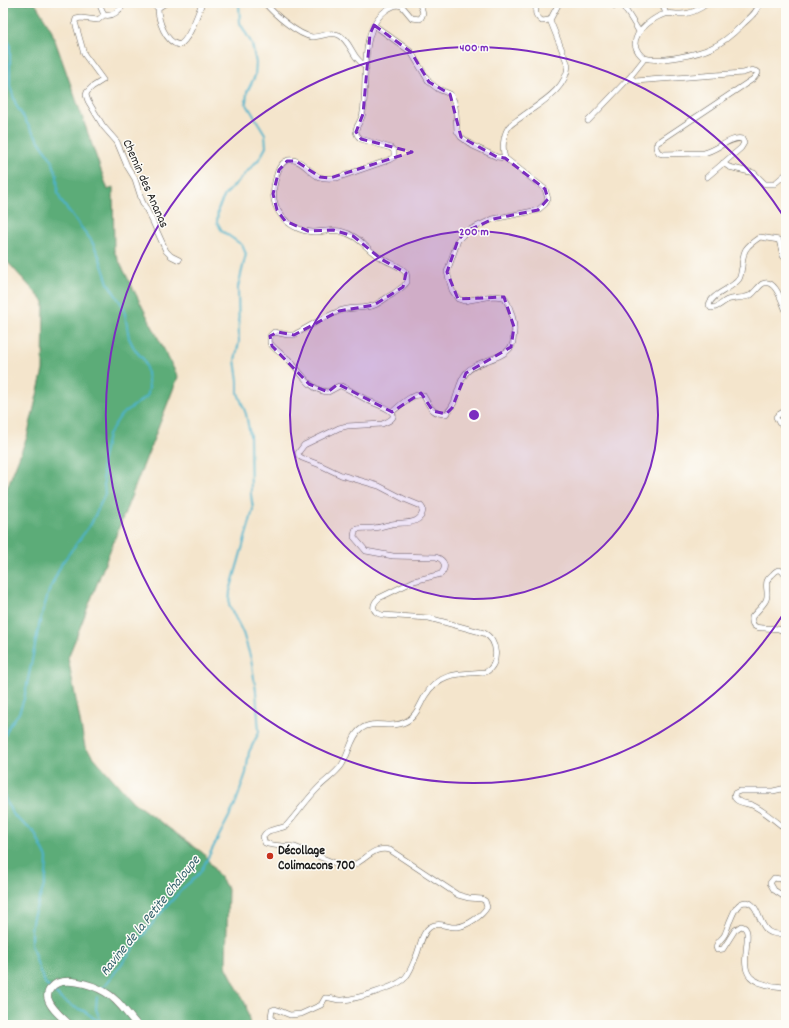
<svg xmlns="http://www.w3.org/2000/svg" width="789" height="1028" font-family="Dekko,sans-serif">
	<rect width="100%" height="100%" fill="#fdfcf7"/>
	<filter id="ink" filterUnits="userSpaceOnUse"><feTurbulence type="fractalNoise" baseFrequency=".025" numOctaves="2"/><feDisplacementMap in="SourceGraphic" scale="8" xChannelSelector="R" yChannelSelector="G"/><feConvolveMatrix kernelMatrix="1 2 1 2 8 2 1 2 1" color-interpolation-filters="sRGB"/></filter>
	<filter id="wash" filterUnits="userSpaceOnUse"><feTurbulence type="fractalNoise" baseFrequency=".012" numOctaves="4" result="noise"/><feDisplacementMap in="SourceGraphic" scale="16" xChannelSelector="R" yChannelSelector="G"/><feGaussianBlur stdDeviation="0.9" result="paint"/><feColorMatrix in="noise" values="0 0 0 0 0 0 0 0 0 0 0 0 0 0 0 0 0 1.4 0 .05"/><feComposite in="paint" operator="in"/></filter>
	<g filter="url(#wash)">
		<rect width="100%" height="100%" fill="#f4e5cc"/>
		<path fill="#5cac78" stroke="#3c644a" d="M3,3H35L51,29L108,190L113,187L114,251L178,377L68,658L85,747L133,802L203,853L228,889L226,966L246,1005L250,1025H3V498L27,437L43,370L44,302L3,257Z"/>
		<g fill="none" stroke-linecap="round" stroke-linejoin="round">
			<path stroke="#4db3cc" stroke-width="2" d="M3,31L10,44V86L16,105L30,128L52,160L57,176L58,193L61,201L91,240L99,256L108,283L124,308L129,338L135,350L144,360L146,367L149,387L148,394L146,397L121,415L108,435L102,463L105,494L91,524L62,563L49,591L40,621L24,699L19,713L9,726L3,740
				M3,793L7,804L15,817L34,832L47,858L46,877L43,889L33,917L31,930V944L39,969L45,983L61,999L74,1007L84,1011L98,1021L101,1025
				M103,988L159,915L183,888L196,877L201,871L235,805L246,773L249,752L259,732L256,691L251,659L243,633L229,605L230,591L250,521L253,509L251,495L250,435L246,414L238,393V381L235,360L239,342L238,287L246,254L242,245L222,231L217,222L218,209L225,195L260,158L266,147L265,134L246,103L247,92L255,76L256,63L252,44L240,23L239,3
				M97,997L96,1009L102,1025"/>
		</g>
	</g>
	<g filter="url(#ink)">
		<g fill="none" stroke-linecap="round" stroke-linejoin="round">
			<defs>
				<path id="minor" d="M99,3L104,15C113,18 120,10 125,3
					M150,3L158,8
					M265,3C274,14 298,35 312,37C321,37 331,31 339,35C347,39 351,50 356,57C359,61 363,64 366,68
					M537,3C535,12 534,15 542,21L550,20L559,3
					M662,3L666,14
					M708,3C699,10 690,15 678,14C674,14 669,13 666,14C659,15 652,20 647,24C641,29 635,36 635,44C636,50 640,56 645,58C658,63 699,54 711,48C723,43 734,33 743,24C749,18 758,12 759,3
					M615,6C617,5 621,5 622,6C624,6 637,28 639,32
					M158,8C158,20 165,42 179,45C189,41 198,13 202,3
					M158,8L166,3
					M104,15L98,20L81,18L76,19L75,22L84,54L103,80L92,87L87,92L86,95L88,101L103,126L117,142L127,166L135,179L142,201L152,220L166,251L171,256L179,260
					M374,25L411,52L429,82L438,89L450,94L454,101L456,113L457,131L461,137L473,146L497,157L505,158
					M645,58L630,77L635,81L743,73L752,70L758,72V73L753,79L657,143C655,147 656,149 659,153L663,154L704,153C716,151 731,136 742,139L744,143L741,148L707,177
					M588,121L630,77
					M723,163L729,167L754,173L765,184H774L786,174
					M786,259L783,256L779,240L760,237C745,247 743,250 742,267C741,271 741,276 739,279C732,289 711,294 709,305L711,308C718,308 721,303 727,300C735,297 744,299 751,295C755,292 758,287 762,284C775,277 782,302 786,311
					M786,410L778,415L776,417L779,423L786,425
					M392,412C401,405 411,393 423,395C430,406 431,414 446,414C459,402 456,385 466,373C476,360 502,360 511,347C514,343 513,337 514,332C515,320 510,306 504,297L493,296L464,301L458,299L452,290L447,272L458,240L467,231L493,219L538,210L545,204L548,199L545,189L505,158C502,149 503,136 508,128C510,124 516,121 520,118C538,104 567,90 568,65L550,20
					M786,577C782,570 779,567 773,574C771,576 768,578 767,581C765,587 769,594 766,600C763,606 756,612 752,617C749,637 777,621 786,634
					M786,788L773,791H740L735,793L734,796C736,803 746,803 752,805C765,811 775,821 786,829
					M786,880L774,878L770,883L774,890L786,898
					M786,934C780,934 773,935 768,931C758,924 759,903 746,902C736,902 733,915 729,923C728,927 726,931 725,934C722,940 717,941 716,947L717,950L723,949L735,930L741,926C757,928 735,967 753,979C763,986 775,986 786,987
					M283,1025L274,1021L271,1017L272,1010L275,1009L290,1015L301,1014L321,1005L325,998C331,997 336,1001 343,1000C356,999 393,988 403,980C409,975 412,966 415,959C420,949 421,933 430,927C439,921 448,928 457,927C467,926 482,916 487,907L485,901L482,899L469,898L458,895L390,850C370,845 365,865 345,867L295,847C285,845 274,847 265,843L263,837C267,828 278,830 286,826C297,814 307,799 319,787C326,780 335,774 341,766C349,755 351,736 361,729C375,718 393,732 410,719C418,713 420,704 425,696C440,671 461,674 486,672C500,664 498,640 484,633L429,618L382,615C372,612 371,605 379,598L414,581L441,574C447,567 445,560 436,557L393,556L366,551L354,537L355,530C360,527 367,529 373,528C380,528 386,525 392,524C403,522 422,526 423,509L421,506L404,499L379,486L341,475L320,465L302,458L299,456L298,453L304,445L339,428L347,426L382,424C410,414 378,405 369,401C359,396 351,390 341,386H339L328,392C309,391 301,371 288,359C282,354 275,350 270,343V336L274,332L288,335H294C308,327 322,318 337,312C349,306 363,310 375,305C381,302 387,297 393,294C398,290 404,287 407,282C407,279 407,275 406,273C402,266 389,263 383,259C366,251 362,236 340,231C331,229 322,232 313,232C287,230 268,208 275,182C277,174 279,163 288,160C300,157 310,173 319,177C325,179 332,178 337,178L389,160L394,157V151L391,148L361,139C349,129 362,124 363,112C368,82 358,27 388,9C393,6 396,4 402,6L412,18L420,19C425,14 422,9 419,3"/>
				<path id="secondary" d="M70,1025C63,1018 51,1009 48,999C47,995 48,991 51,988C61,974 93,985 105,992C118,999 127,1014 137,1025"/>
			</defs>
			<use href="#minor" stroke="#68625a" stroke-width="6"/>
			<use href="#secondary" stroke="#68625a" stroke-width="8"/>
			<use href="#minor" stroke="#fff" stroke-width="5"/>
			<use href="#secondary" stroke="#fff" stroke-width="7"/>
		</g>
	</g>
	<path fill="#7b2cbf" fill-opacity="0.2" stroke="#7b2cbf" stroke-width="3" stroke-dasharray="8 5" stroke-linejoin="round" d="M374,25L411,52L429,82L450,94L461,137L497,157L505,158L545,189L548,199L538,210L493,219L467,231L458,240L447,272L458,299L504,297L514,327L511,347L466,373L452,408L446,414L433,411L421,393L392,412L338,384L328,392L309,384L272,346L270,336L278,332L294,335L339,311L374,305L403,287L406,273L381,259L353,236L333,230L308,231L285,221L277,210L273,194L279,170L287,161H296L320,177L330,178L412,152L361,139L356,132L363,114L370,34Z"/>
	<circle cx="474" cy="415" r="184" fill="#7b2cbf" fill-opacity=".12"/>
	<g fill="none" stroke="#7b2cbf" stroke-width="2">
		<circle cx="474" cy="415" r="184"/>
		<path d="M784 613A368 368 0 1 1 784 217"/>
	</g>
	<circle fill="#c8321e" stroke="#fdfcf7" stroke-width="1.5" cx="270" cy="856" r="4"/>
	<g text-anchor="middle" stroke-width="3" stroke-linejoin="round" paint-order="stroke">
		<g font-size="13" fill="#1c1c1c" stroke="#fdfcf7">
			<text transform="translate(147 183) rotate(66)" y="5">Chemin des Ananas</text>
		</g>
		<g font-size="13" font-weight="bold" fill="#1c1c1c" stroke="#fdfcf7" text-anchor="start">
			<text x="278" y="854">Décollage<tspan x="278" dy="15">Colimacons 700</tspan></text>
		</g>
		<g font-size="14" font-style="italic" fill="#32606b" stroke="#fdfcf7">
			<text transform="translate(149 915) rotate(-51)" y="5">Ravine de la Petite Chaloupe</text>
		</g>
	</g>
	<circle cx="474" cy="415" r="6" fill="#7b2cbf" stroke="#fdfcf7" stroke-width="2"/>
	<g font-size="12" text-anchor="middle" font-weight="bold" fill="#7b2cbf" stroke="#fdfcf7" stroke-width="3" stroke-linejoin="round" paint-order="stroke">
		<text x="474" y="51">400 m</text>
		<text x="474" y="235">200 m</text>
	</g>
	<rect width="789" height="1028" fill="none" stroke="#fdfcf7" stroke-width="16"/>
</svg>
